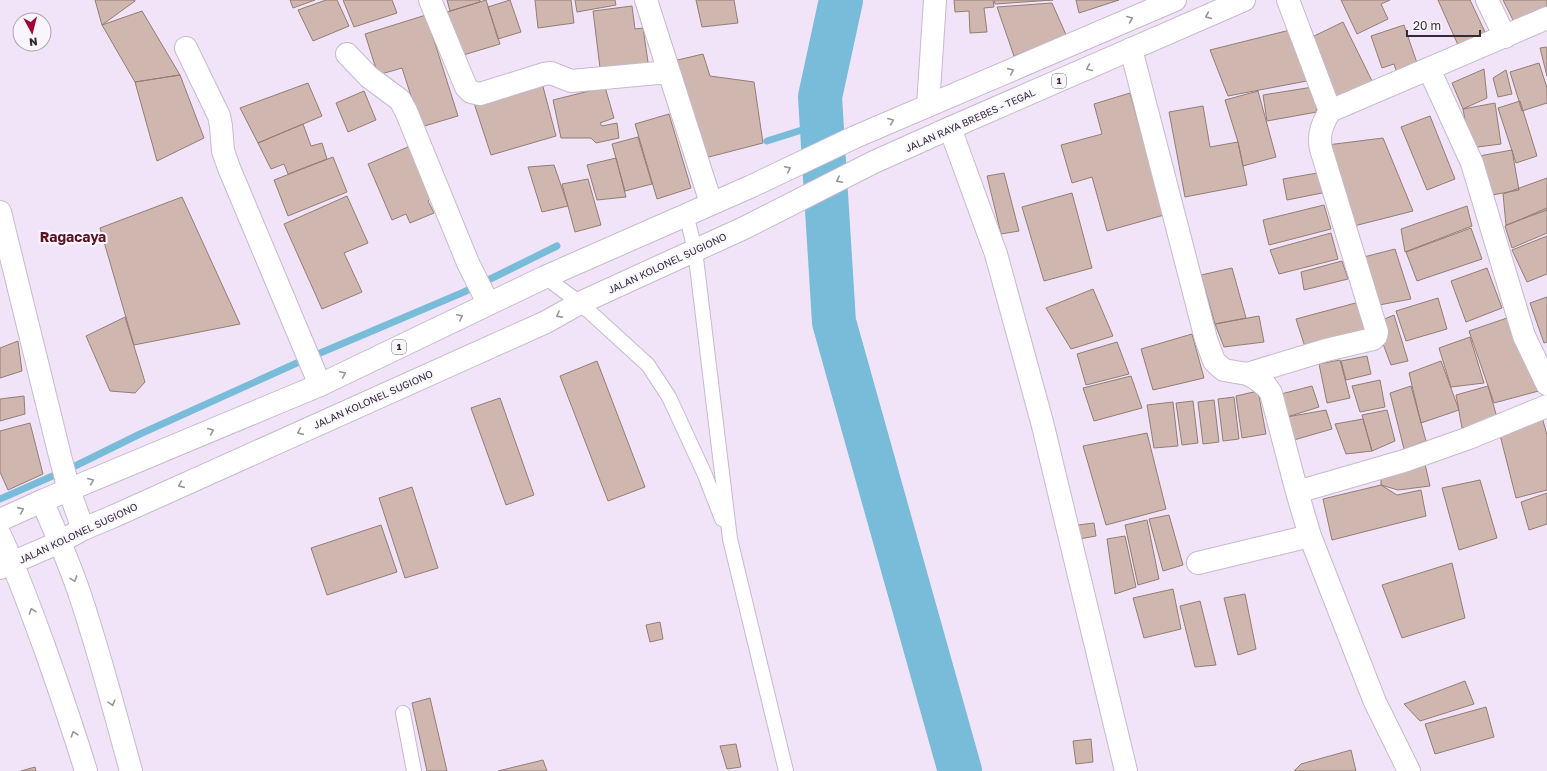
<svg xmlns="http://www.w3.org/2000/svg" width="1547" height="771" font-family="'Golos Text',sans-serif">
	<rect width="100%" height="100%" fill="#f1e4f9"/>
	<g fill="none" stroke-linecap="round" stroke-linejoin="round">
		<path stroke="#78bcd9" stroke-width="7" d="M767,141L821,124
			M0,499L73,467L140,434L299,362L464,292L557,246"/>
		<path stroke="#78bcd9" stroke-width="44" d="M841,0L820,97L834,322L960,771"/>
	</g>
	<path fill="#cfb7af" stroke="#937d75" d="M95,0H135V1L102,25Z
		M290,0H315L293,8Z
		M326,0H337L349,26L313,41L298,10Z
		M343,0H392L397,13L354,27Z
		M447,0H480V2L450,11Z
		M486,0L500,44L460,56L444,13Z
		M510,0L521,32L498,39L488,7Z
		M535,0H571L574,23L538,28Z
		M575,0H615L616,5L577,12Z
		M696,0H734L738,23L702,27Z
		M954,0H993L994,7L984,8L987,32L970,33L969,11L955,12Z
		M994,0H1053L995,4Z
		M1076,0H1119L1079,13Z
		M1341,0H1390L1381,4L1388,19L1357,34Z
		M1438,0H1470L1485,32L1458,45Z
		M1503,0H1547V15L1517,28Z
		M1052,3L1067,37L1014,56L997,7Z
		M632,6L635,29L643,28L649,69L601,76L593,11Z
		M142,11L180,75L135,82L102,25Z
		M426,15L458,116L421,127L402,68L378,75L365,34Z
		M1343,22L1375,87L1340,104L1308,39Z
		M1404,25L1419,69L1398,76L1394,64L1382,68L1371,36Z
		M1294,29L1312,80L1228,96L1210,50Z
		M1547,47V76L1540,48Z
		M703,54L710,76L754,82L763,143L701,159L669,62Z
		M1539,63L1547,88V103L1522,111L1510,72Z
		M1484,69L1487,98L1463,109L1452,83Z
		M1506,70L1512,94L1498,97L1493,78Z
		M180,75L204,138L157,161L135,82Z
		M541,79L556,136L491,155L473,100Z
		M308,83L322,116L258,143L240,108Z
		M605,87L614,118L600,123L602,126L617,123L619,138L596,143L591,138H561L553,100Z
		M1313,87L1317,112L1267,121L1263,95Z
		M364,91L376,120L348,132L336,103Z
		M1258,91L1276,157L1243,166L1238,142L1225,100Z
		M1130,93L1164,215L1107,231L1092,177L1072,183L1061,145L1102,134L1094,104Z
		M1520,101L1537,156L1516,163L1498,108Z
		M1495,103L1501,144L1470,148L1463,109Z
		M1203,106L1210,147L1238,142L1247,185L1185,197L1169,112Z
		M669,114L691,188L657,199L635,124Z
		M1430,116L1455,179L1427,190L1401,127Z
		M303,124L311,146L322,143L327,159L288,174L284,164L271,169L258,143Z
		M638,137L652,184L625,191L612,144Z
		M1383,138L1413,211L1354,226L1327,145Z
		M415,144L436,193L428,201L434,213L410,223L406,214L392,220L368,164Z
		M1512,150L1519,190L1487,196L1479,156Z
		M333,157L347,192L288,216L274,180Z
		M616,158L626,197L597,200L587,165Z
		M554,165L568,206L542,212L528,167Z
		M1323,172L1327,192L1287,200L1283,179Z
		M1004,173L1019,231L1001,234L987,176Z
		M1547,178V210L1506,225L1503,194Z
		M588,179L601,225L575,232L562,184Z
		M1072,193L1092,268L1044,281L1022,207Z
		M347,196L368,243L344,253L362,292L322,309L284,224Z
		M182,197L240,324L134,345L100,228Z
		M1324,205L1331,229L1269,245L1263,220Z
		M1467,206L1472,226L1405,252L1401,229Z
		M1547,208V233L1512,248L1505,226Z
		M1471,228L1482,259L1417,281L1406,252Z
		M1331,233L1338,259L1279,274L1270,250Z
		M1547,236V274L1527,282L1512,250Z
		M1395,249L1411,299L1379,305L1364,257Z
		M1342,261L1348,279L1304,290L1301,272Z
		M1232,268L1246,318L1215,324L1201,275Z
		M1487,268L1502,308L1466,322L1451,281Z
		M1093,289L1113,336L1071,349L1046,308Z
		M1547,297V342L1544,343L1530,303Z
		M1438,298L1447,329L1406,341L1396,311Z
		M1363,301L1373,334L1305,347L1296,319Z
		M1394,315L1408,361L1391,365L1375,323Z
		M1259,316L1264,342L1224,347L1215,324Z
		M125,317L145,382L135,393L110,391L86,336Z
		M1510,317L1546,389L1494,403L1469,331Z
		M1192,334L1204,378L1153,390L1141,349Z
		M1470,337L1484,383L1451,387L1439,348Z
		M18,341L22,371L0,378V348Z
		M1117,342L1129,374L1086,385L1077,354Z
		M1367,356L1371,374L1346,380L1341,361Z
		M1340,360L1350,398L1327,403L1319,364Z
		M597,361L645,487L608,501L560,376Z
		M1441,361L1459,410L1421,423L1409,373Z
		M1131,376L1142,408L1094,421L1083,388Z
		M1380,380L1385,407L1360,412L1352,386Z
		M1312,386L1319,407L1287,417L1281,394Z
		M1411,386L1426,441L1404,449L1390,393Z
		M1488,386L1498,421L1462,428L1456,395Z
		M1258,391L1266,434L1242,438L1236,396Z
		M24,396L25,414L0,421V399Z
		M1234,397L1239,439L1223,441L1218,399Z
		M500,398L534,495L506,505L471,408Z
		M1214,400L1219,442L1203,444L1198,402Z
		M1193,401L1198,443L1182,445L1176,403Z
		M1173,402L1178,446L1154,448L1147,405Z
		M1326,410L1332,429L1294,440L1287,417Z
		M1387,410L1395,441L1372,451L1362,415Z
		M1542,417L1547,435V490L1516,498L1499,431Z
		M1363,419L1372,451L1346,454L1335,424Z
		M30,423L43,474L8,490L0,472V431Z
		M1147,433L1166,509L1106,525L1083,446Z
		M1425,464L1430,486L1398,490L1381,485V475Z
		M1480,480L1497,538L1459,550L1442,488Z
		M1381,485L1397,495L1421,490L1426,516L1332,540L1323,499Z
		M412,487L438,568L405,578L379,498Z
		M1547,493V524L1529,530L1521,502Z
		M1169,515L1183,565L1163,571L1149,519Z
		M1147,520L1159,579L1138,585L1125,525Z
		M1094,523L1096,536L1079,539L1078,525Z
		M381,525L397,572L327,595L311,548Z
		M1125,536L1136,587L1115,594L1107,539Z
		M1452,563L1465,618L1402,638L1382,585Z
		M1173,589L1181,629L1144,638L1133,598Z
		M1245,594L1256,649L1238,655L1224,598Z
		M1200,601L1216,665L1195,667L1180,606Z
		M660,622L663,639L650,642L646,625Z
		M1465,681L1474,704L1420,721L1404,704Z
		M430,698L447,771H427L412,703Z
		M1486,707L1494,737L1435,754L1425,724Z
		M1091,739L1093,762L1076,764L1073,741Z
		M736,744L741,767L727,769L720,746Z
		M1351,750L1356,771H1294L1301,764Z
		M543,760L547,771H498Z
		M35,767L36,771H21Z"/>
	<g fill="none" stroke-linecap="round" stroke-linejoin="round">
		<defs>
			<path id="lane" d="M686,214L695,250L730,539L786,771
				M545,277L580,303L648,365L669,397L705,475L722,519
				M403,713L414,771"/>
			<path id="street" d="M430,0L466,87L471,92L480,94L544,74L551,73L571,81L669,72
				M646,0L711,203
				M1288,0L1330,111
				M1487,0L1505,37
				M186,48L219,116L221,126L223,151L229,168L320,385
				M1131,49L1206,339L1214,361L1218,365L1224,370L1247,374L1255,378L1266,386L1271,393L1297,492L1310,536L1375,702L1409,771
				M347,54L369,77L400,100L406,111L468,263L488,303
				M1429,69L1472,163L1524,336L1547,384
				M928,106L935,0
				M950,128L996,254L1042,422L1126,771
				M0,212L60,456L69,490L83,529
				M1247,374L1326,350L1373,339L1376,336L1377,332L1321,149C1318,135 1322,124 1330,111L1547,18
				M1297,492L1404,461L1469,438L1547,406
				M1198,563L1310,536"/>
			<path id="secondary" d="M42,501C56,533 70,564 81,598C100,655 115,713 131,771
				M0,535C17,571 30,608 44,646C59,688 73,729 86,771"/>
			<path id="highway" d="M0,520L42,501L320,385L545,277L752,186L855,137L1175,0
				M0,568L60,542L83,529L112,517L546,322L580,303L744,228L874,162L950,128L1244,0"/>
		</defs>
		<use href="#lane" stroke="#c6bacd" stroke-width="16"/>
		<use href="#street" stroke="#c6bacd" stroke-width="24"/>
		<use href="#secondary" stroke="#c6bacd" stroke-width="24"/>
		<use href="#highway" stroke="#c6bacd" stroke-width="24"/>
		<use href="#lane" stroke="#fff" stroke-width="14"/>
		<use href="#street" stroke="#fff" stroke-width="22"/>
		<use href="#secondary" stroke="#fff" stroke-width="22"/>
		<use href="#highway" stroke="#fff" stroke-width="22"/>
	</g>
	<defs><path id="oneway-chevron" d="M-2-3.5L2.5 0L-2 3.5" fill="none" stroke-width="1.6" stroke-linecap="round" stroke-linejoin="round"/></defs>
	<g stroke="#98969a">
		<use href="#oneway-chevron" transform="translate(1208 16) rotate(156)"/>
		<use href="#oneway-chevron" transform="translate(1130 19) rotate(-23)"/>
		<use href="#oneway-chevron" transform="translate(1089 68) rotate(157)"/>
		<use href="#oneway-chevron" transform="translate(1011 71) rotate(-24)"/>
		<use href="#oneway-chevron" transform="translate(891 121) rotate(-23)"/>
		<use href="#oneway-chevron" transform="translate(788 169) rotate(-26)"/>
		<use href="#oneway-chevron" transform="translate(839 180) rotate(153)"/>
		<use href="#oneway-chevron" transform="translate(559 315) rotate(152)"/>
		<use href="#oneway-chevron" transform="translate(460 317) rotate(-26)"/>
		<use href="#oneway-chevron" transform="translate(343 374) rotate(-26)"/>
		<use href="#oneway-chevron" transform="translate(211 431) rotate(-23)"/>
		<use href="#oneway-chevron" transform="translate(300 432) rotate(156)"/>
		<use href="#oneway-chevron" transform="translate(91 481) rotate(-23)"/>
		<use href="#oneway-chevron" transform="translate(181 485) rotate(156)"/>
		<use href="#oneway-chevron" transform="translate(21 510) rotate(-24)"/>
		<use href="#oneway-chevron" transform="translate(74 579) rotate(70)"/>
		<use href="#oneway-chevron" transform="translate(32 611) rotate(-109)"/>
		<use href="#oneway-chevron" transform="translate(112 703) rotate(74)"/>
		<use href="#oneway-chevron" transform="translate(74 734) rotate(-107)"/>
	</g>
	<g text-anchor="middle" stroke-width="4" stroke-linejoin="round" paint-order="stroke">
		<g fill="#faf5fd" stroke="#6e6971" stroke-width="1">
			<rect x="1052" y="74" width="14" height="14" rx="3"/>
			<rect x="392" y="340" width="14" height="14" rx="3"/>
		</g>
		<g font-size="9" font-weight="bold" fill="#322d35">
			<text x="1059" y="84">1</text>
			<text x="399" y="350">1</text>
		</g>
		<g font-size="10" fill="#322d35" stroke="#faf5fd">
			<text transform="translate(970 120) rotate(-24)" y="4">JALAN RAYA BREBES - TEGAL</text>
			<text transform="translate(667 263) rotate(-25)" y="4">JALAN KOLONEL SUGIONO</text>
			<text transform="translate(373 399) rotate(-24)" y="4">JALAN KOLONEL SUGIONO</text>
			<text transform="translate(78 533) rotate(-25)" y="4">JALAN KOLONEL SUGIONO</text>
		</g>
		<g font-size="14" font-weight="bold" fill="#591421" stroke="#faf5fd">
			<text x="73" y="242">Ragacaya</text>
		</g>
	</g>
	<g transform="translate(32 32) rotate(173)"><circle r="19" fill="#faf5fd" stroke="#aaa5ad"/>
	<path d="M0-3L7 15L0 10L-7 15Z" fill="#a10134"/>
	<text y="-6" font-size="11" font-weight="bold" text-anchor="middle" fill="#322d35">N</text>
	</g>
	<path d="M1407 30v6h73v-6" fill="none" stroke="#322d35" stroke-width="2"/>
	<text x="1413" y="30" font-size="12" fill="#322d35" stroke="#faf5fd" stroke-width="3" paint-order="stroke">20 m</text>
</svg>
